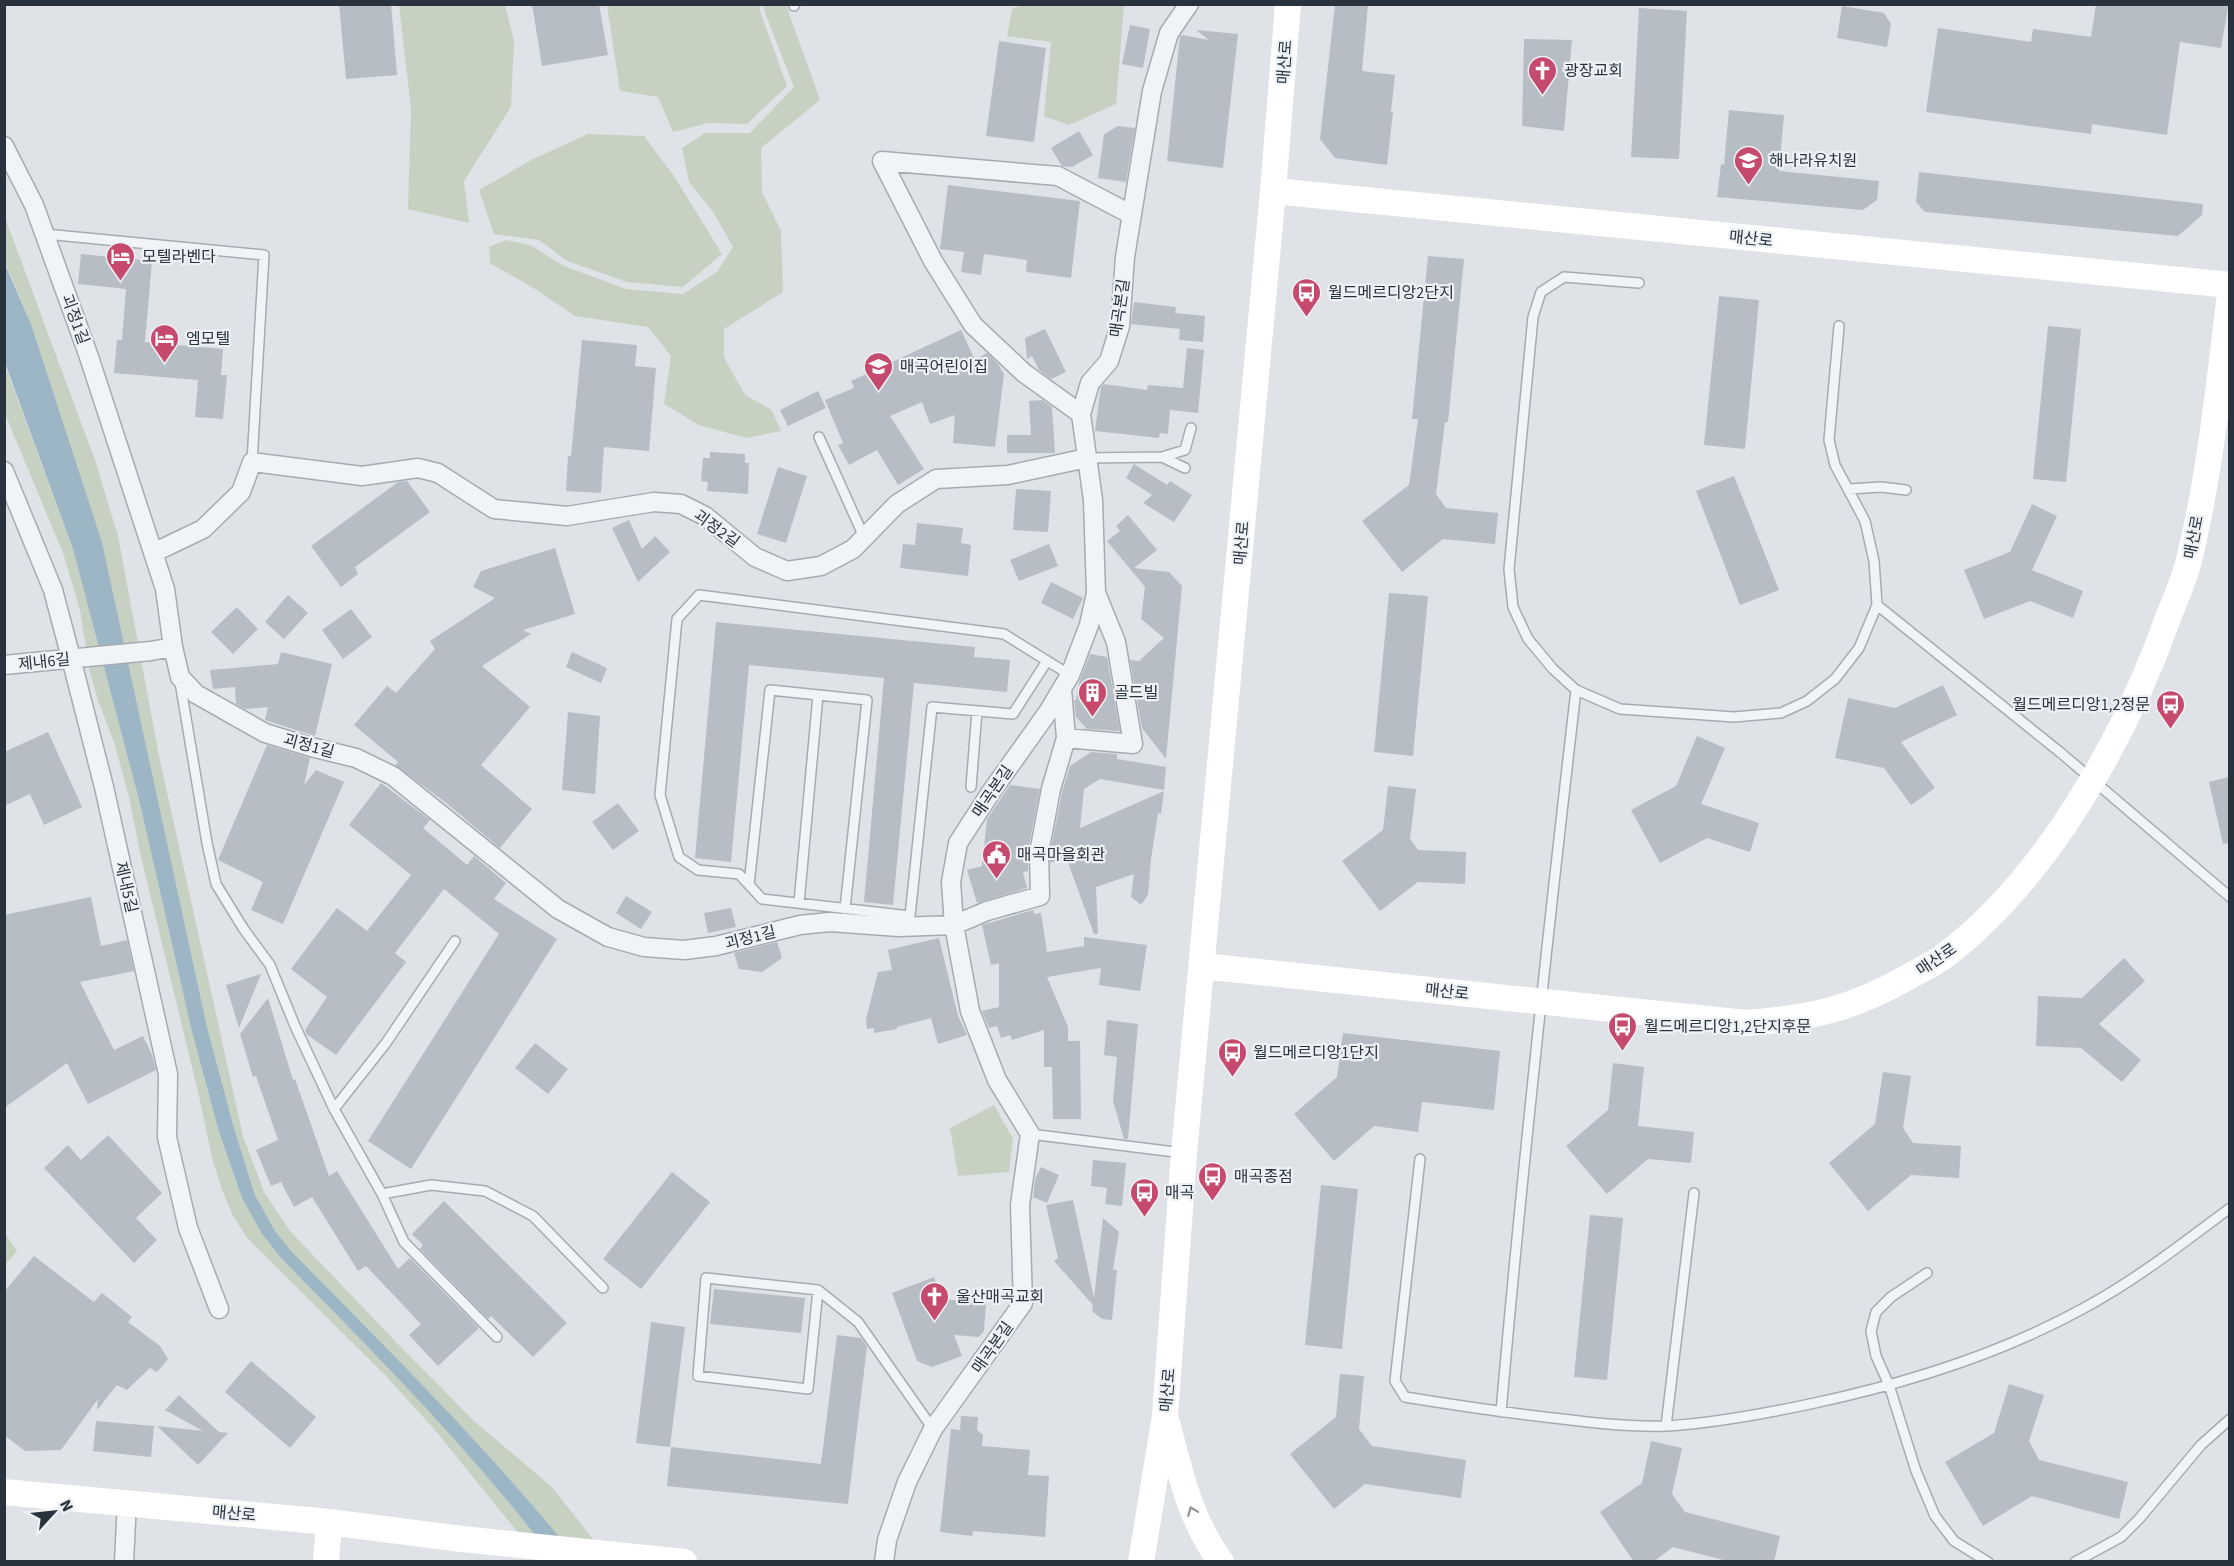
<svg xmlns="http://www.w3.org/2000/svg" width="2234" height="1566" font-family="'Source Sans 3','Noto Sans KR',sans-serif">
	<rect width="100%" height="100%" fill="#dfe3e7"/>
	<path fill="#c7d1c1" d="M399,5H505L514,41L511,107L464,181L469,223L408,209L411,109Z
		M607,5H760V11L787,86L747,124L708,123L673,132L658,97L620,91Z
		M764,5H786L820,100L761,148L762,192L781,231L783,292L724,329V357L745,395L772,410L781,431L746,438L699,425L664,404L671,356L648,327L575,316L535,289L490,263L489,247L506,240L530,245L564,266L626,289L683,294L717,272L733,247L714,213L689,182L682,148L705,133H750L794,87L764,10Z
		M1022,5H1124L1116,104L1069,125L1044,116L1051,42L1007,36L1012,9Z
		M588,134L644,136L674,176L722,254L683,287L627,282L567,261L539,240L494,234L479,190L533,159Z
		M4,215L95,460L118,536L159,756L243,1136L264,1192L290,1231L396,1342L475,1422L552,1487L610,1561H579C491,1451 390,1352 291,1252L275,1231L255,1195L234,1128L207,1027L102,542L31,324L5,262Z
		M4,363L73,549L140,804L192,1032L219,1132L242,1198L262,1234L281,1258C377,1356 473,1452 555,1561H541L434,1429L385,1375L248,1239L233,1216L222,1190L212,1158L200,1100L140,853L129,797L114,742L98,701L90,672L80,610L63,553L5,414Z
		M994,1105L1013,1139L1009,1172L958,1176L950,1128Z
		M4,1232L17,1251L5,1265H4Z"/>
	<path fill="#9cb6c6" d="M4,262L31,324L102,542L207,1027L234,1128L255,1195L275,1231L291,1251C390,1352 491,1451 579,1561H555C473,1452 377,1356 281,1258L262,1234L242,1198L219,1132L192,1032L140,804L73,549L5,363Z"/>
	<path fill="#b7bdc4" d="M339,4H391L397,75L346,79Z
		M532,4H599L608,55L542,66Z
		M1335,4H1368L1362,71L1395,75L1391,112H1393L1387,165L1335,158L1320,139Z
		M2096,4H2214L2228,7L2221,48L2180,42L2167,135L2092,124L2091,134L1926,112L1938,28L2031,42L2033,29L2091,37Z
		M1842,6L1884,13L1891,24L1887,47L1837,38Z
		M1639,8L1687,11L1679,159L1631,157Z
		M1130,25L1150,29L1143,68L1122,64Z
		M1196,30L1238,34L1223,168L1167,161L1180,36L1182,35L1209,40Z
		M1524,39L1572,40L1564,131L1522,126Z
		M999,41L1046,48L1034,142L986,136Z
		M1729,110L1784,115L1779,171L1879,181L1877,200L1863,210L1717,197L1721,164L1724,165Z
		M1118,126L1135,128L1126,182L1098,178L1104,134Z
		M1079,131L1093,155L1072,167L1062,166L1051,148Z
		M1919,172L2203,204L2202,215L2178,236L1925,212L1916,202Z
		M948,185L1080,201L1071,278L1026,272L1027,260L984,254L981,275L961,272L964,252L940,249Z
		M81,254L152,261L145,342L223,349L221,375H227L223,419L195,417L198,380L114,373L117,340H122L126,289L78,284Z
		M1428,256L1464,259L1448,422H1445L1436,494L1446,508L1498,513L1495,544L1443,539L1402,572L1362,521L1409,485L1418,419H1412Z
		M1719,296L1759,300L1745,449L1704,445Z
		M1134,302L1176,307L1175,313L1205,316L1203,342L1179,340L1180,329L1131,324Z
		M2048,326L2081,329L2066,482L2033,479Z
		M1045,329L1066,372L1051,379L1039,370L1032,356L1027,359L1025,338Z
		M961,330L975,360L987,353L998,364L1004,374L995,447L953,443L955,415L930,424L922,402L890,416L924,469L898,485L877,450L849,465L838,445L843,443L825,400L854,388L851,381Z
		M582,340L637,345L635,366L656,368L649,451L604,447L601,493L566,491L568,456H571Z
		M1187,348L1204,350L1198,413L1170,410L1168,434L1160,433L1159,438L1095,431L1101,387L1104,384L1147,390L1148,385L1183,388Z
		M818,391L826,408L788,426L780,410Z
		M1042,400L1052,407L1055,453H1007V435H1031L1029,401Z
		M710,452L745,454V463H749L748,494L707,491L708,482L701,481L703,458H710Z
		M1134,464L1167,485L1170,481L1192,495L1174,522L1143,503L1152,495L1126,478Z
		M778,467L807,476L786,543L757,534Z
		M1734,476L1779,590L1740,605L1696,491Z
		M407,481L430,512L355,567L358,574L341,587L311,546L398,482Z
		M1016,489L1051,491L1048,532L1013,530Z
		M2032,504L2057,516L2032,570L2083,591L2073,618L2030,601L1984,619L1964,570L2010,552Z
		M1128,515L1157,550L1134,568L1169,572L1182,586L1166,759L1142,728L1130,660L1139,661L1164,638L1141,619L1145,587L1107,541L1120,531L1116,526Z
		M629,520L642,549L655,536L670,552L638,582L612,528Z
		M917,523L963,528L961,543L971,545L968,576L900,568L903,544L915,545Z
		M1049,544L1058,566L1019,581L1010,560Z
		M555,548L575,614L523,630L531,634L482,666L530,707L481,765L532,809L500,848L445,802L395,765L398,762L354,725L387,686L396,693L435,649L430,641L495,598L473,587L481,571Z
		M1051,582L1083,598L1073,619L1041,603Z
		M1389,593L1428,596L1413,756L1374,752Z
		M288,595L308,613L284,639L265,622Z
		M237,607L258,629L233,654L211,632Z
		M351,609L372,637L343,659L322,630Z
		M716,622L975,647L974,657L1010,660L1007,692L914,683L893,905L864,902L884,678L749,665L731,862L695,858Z
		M281,652L332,664L315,736L265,720L268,707L245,709L236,704L235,687L213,689L210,670L278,664Z
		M572,652L607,668L601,683L566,667Z
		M1090,654L1107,657L1120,731L1087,729L1076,717L1074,700H1076L1079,682Z
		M1943,685L1957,715L1901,742L1935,788L1911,805L1884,768L1835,758L1848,698L1895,708Z
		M568,712L600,716L595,794L562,790Z
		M48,732L82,807L44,825L30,794L4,806V752Z
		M1697,736L1725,748L1701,804L1759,823L1750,852L1707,838L1660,863L1631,810L1676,786Z
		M267,745L310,758L304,785L316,770L344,782L283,924L251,910L263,882L218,860Z
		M1091,752L1117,754V759L1166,767L1164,790L1100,779L1084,789L1080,828L1164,791L1161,814L1158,813L1151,859L1148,895L1141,905L1131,897L1134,874L1096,887L1098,934H1094L1066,857L1050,863V854L1062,792L1070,766Z
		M2229,777V843L2223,844L2209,782Z
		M381,783L430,820L423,828L467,865L474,856L506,883L494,899L557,939L411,1169L368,1141L499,934L444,889L395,953L406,962L336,1055L306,1034L305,1030L327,997L291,969L337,908L367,931L411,875L349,825Z
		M1010,785L1040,789L1028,851V871L1023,872L1027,888L977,903L967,870L982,866L987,819Z
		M1388,786L1416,789L1410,839L1418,850L1466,852L1465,884L1418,882L1380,911L1342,861L1383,830Z
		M618,803L639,831L613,850L592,822Z
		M626,896L652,912L641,929L616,913Z
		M91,897L101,946L127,940L134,971L80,982L114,1050L143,1036L152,1055L156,1070L88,1104L67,1063L4,1108V915Z
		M731,908L736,927L708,933L704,913Z
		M1033,910L1034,914L1041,913L1047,952L1084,946V937L1147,945L1140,991L1099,985L1101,968L1047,977L1068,1027V1041H1080L1081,1119H1053L1052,1067H1044V1030L1012,1040L1010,1035L1001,1038L997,1026L989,1028L982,1011L999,1007V963L991,965L982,925Z
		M939,938L958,1016L967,1035L938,1044L931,1018L897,1027V1029L874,1033V1028L867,1029L866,1019L878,972L892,970L888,950Z
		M777,942L782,958L762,972L739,969L734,953Z
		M2124,958L2145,981L2099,1024L2141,1060L2122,1082L2081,1048L2036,1046L2038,996L2082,998Z
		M261,974L239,1028L226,985Z
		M268,998L293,1080L295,1079L329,1176L337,1171L398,1269L410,1258L479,1328L438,1366L409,1335L421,1324L366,1266L358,1271L312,1197L294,1207L281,1182L271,1186L256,1150L278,1140L256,1076L253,1077L240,1034Z
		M1107,1020L1138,1024L1128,1139H1124L1113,1101L1117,1057L1104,1055Z
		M1343,1033L1500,1051L1494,1110L1422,1102L1418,1132L1374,1126L1334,1161L1294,1114L1337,1077Z
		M535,1043L568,1069L548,1094L515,1068Z
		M1613,1063L1644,1067L1638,1126L1694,1132L1691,1163L1648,1159L1607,1194L1566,1146L1608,1110Z
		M1883,1072L1911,1076L1903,1128L1913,1143L1961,1146L1959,1178L1911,1175L1868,1211L1829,1163L1875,1124Z
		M108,1135L162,1193L136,1218L157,1240L134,1263L44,1168L68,1145L81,1160Z
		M1093,1160L1126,1163L1122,1206L1105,1204L1107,1188L1091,1186Z
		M1041,1167L1059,1175L1047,1203L1033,1197L1035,1179Z
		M672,1172L710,1202L641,1289L603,1259Z
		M1321,1185L1358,1189L1342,1349L1305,1345Z
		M1073,1200L1094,1298L1103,1218L1119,1232L1113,1270H1117L1112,1320L1102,1319L1092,1311L1093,1305L1054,1261L1058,1258L1046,1205Z
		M444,1201L567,1323L533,1357L491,1316L488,1319L420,1249L423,1245L412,1234Z
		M1590,1215L1623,1218L1607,1380L1574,1377Z
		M34,1256L94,1302L102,1293L132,1317L128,1322L160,1346L168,1359L157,1372L150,1368L127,1390L117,1385L97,1410L98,1399L61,1450L25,1451L4,1435V1292Z
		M934,1277L942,1299L986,1303L984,1331L979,1337L954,1335L962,1356L932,1367L917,1361L892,1293Z
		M714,1289L805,1298L801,1333L710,1324Z
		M651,1322L685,1327L670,1447L636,1443Z
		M837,1335L861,1338L867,1347L848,1504L667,1486L671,1447L821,1464Z
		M251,1361L316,1417L290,1448L225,1392Z
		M1340,1374L1364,1376L1359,1429L1372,1446L1466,1460L1461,1498L1365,1484L1334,1509L1290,1454L1336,1417Z
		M2009,1384L2044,1395L2029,1441L2039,1460L2128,1482L2119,1519L2032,1496L1983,1526L1945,1462L1994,1433Z
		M179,1395L219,1432L228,1433L198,1465L157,1426L203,1431L165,1410Z
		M961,1416L978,1417L977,1430L983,1435L982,1446L1030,1450L1028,1475L1049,1476L1045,1537L973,1531L972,1536L940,1532L951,1429L960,1430Z
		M96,1421L154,1426L151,1457L93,1451Z
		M1651,1441L1682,1448L1672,1494L1685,1512L1780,1536L1774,1562H1731L1673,1547L1653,1562H1634L1600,1512L1642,1483Z"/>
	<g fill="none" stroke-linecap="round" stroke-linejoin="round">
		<defs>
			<path id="lane" d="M794,6L795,4
				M45,234L264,255L252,462
				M1639,283L1564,277L1541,292L1533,317L1509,569L1513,607L1528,639L1553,669L1576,690L1620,709L1734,717L1781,713L1807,701L1835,679L1859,648L1877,605L1874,561L1865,521L1835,465L1829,440L1839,326
				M819,437L864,537
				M1162,457L1185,468
				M1087,458L1162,457L1185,450L1191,428
				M1849,489L1881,487L1906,490
				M1877,605L2061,753L2230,897
				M1047,661L1013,714L932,707L910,916L762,899L739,874L698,870L679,857L660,795L677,619L699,595L1004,634L1070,675
				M180,682L207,843L216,884L243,928L270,965L295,1026L334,1109L382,1194L404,1242L497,1337
				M971,787L977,711
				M749,885L770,690L867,700L845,909
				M799,903L818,695
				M334,1109L386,1043L455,941
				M1030,1134L1183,1153
				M1420,1159L1395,1381L1405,1397C1460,1406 1515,1414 1571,1420C1602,1424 1635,1427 1666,1426C1715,1423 1763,1414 1810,1404C1904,1384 1999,1355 2084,1308C2136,1280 2183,1243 2230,1208
				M382,1194L431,1185L485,1191L533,1216L603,1288
				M1927,1273L1891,1297L1876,1312L1871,1331L1876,1356L1889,1385L1916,1471L1935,1516L1954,1541L1988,1562
				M818,1290L808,1389L698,1376L706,1278L818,1290L858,1322L933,1429
				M1501,1412C1522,1171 1548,931 1576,690
				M1666,1426L1694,1193
				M2075,1562L2121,1537L2139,1519L2201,1445L2230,1419"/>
			<path id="street" d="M4,146L34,205L88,354L165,589L173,647L180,677L196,694L265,733L311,747L356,758L393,776L558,909L608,937L644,947L684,950L716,946L800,925L830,922L899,927L954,925L987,911L1040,896L1039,853L1051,789L1066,738L1062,689
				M882,161L933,261L973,325L1024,373L1081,414
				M882,161L1058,176L1132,215
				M4,471L53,590L71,658L104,787L168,1074L167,1137L188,1228L219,1309
				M153,553L203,529L241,492L252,462L362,476L418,468L438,473L494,509L567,516L654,502L681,504L705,516L755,557L787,571L821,566L853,549L897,504L936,479L1008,475L1087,458
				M4,665L151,651L173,647
				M1066,738L1133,744L1116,642L1096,593
				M124,1562L127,1502
				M884,1562L887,1540L907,1482L933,1429L1023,1303L1020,1205L1030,1134L997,1080L970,1011L954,925L951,882L958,843L991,792L1048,712L1070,675L1089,625L1096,593L1093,500L1081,414L1090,383L1109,361L1120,326L1125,257L1152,91L1169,33L1189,4"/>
		</defs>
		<use href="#lane" stroke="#a5abb1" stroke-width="12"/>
		<use href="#street" stroke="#a5abb1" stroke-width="21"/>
		<use href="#lane" stroke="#f1f4f6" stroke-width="9"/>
		<use href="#street" stroke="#f1f4f6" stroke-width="18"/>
		<path stroke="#fff" stroke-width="26" d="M1273,191L2230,285
			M1202,966L1746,1023C1811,1018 1853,1009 1910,976C1921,970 1933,964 1943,957C2047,879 2125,738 2168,618C2175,600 2183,582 2188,564C2210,476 2219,384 2230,294
			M1167,1423C1180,1472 1190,1520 1221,1562
			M4,1492L329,1522L462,1539L684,1562
			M326,1562L329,1522
			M1141,1562L1165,1416L1184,1153L1273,191L1288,4"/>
	</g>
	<defs><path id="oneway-chevron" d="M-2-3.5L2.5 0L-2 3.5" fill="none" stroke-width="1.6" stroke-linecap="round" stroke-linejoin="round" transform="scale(1.5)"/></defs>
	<use stroke="#94999e" href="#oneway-chevron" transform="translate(1192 1511) rotate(-112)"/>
	<defs>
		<symbol id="church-pin" viewBox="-11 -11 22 30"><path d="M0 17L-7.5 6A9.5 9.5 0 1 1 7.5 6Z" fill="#c64a6d" stroke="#eef2f5"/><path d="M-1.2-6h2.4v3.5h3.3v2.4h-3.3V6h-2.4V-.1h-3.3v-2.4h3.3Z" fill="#fff"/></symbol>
		<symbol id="school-pin" viewBox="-11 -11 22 30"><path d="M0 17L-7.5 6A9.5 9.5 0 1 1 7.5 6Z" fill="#c64a6d" stroke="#eef2f5"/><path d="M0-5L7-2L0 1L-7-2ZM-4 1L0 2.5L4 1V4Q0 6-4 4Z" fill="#fff"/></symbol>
		<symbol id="hotel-pin" viewBox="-11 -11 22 30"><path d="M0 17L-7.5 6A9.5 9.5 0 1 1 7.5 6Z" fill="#c64a6d" stroke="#eef2f5"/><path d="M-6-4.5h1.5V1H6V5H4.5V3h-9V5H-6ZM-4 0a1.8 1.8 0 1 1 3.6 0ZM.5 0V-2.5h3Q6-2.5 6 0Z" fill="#fff"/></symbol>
		<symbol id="bus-pin" viewBox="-11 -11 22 30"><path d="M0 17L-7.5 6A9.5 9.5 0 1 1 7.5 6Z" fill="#c64a6d" stroke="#eef2f5"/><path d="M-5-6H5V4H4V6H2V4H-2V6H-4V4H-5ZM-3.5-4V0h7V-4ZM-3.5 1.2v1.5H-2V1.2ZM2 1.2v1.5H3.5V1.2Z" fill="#fff"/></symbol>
		<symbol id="building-pin" viewBox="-11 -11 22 30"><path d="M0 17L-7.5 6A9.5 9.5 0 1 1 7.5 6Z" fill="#c64a6d" stroke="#eef2f5"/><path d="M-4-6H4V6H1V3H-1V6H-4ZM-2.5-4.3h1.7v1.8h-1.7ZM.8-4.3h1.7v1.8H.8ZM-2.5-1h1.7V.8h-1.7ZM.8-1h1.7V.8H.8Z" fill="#fff"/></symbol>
		<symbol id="civic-pin" viewBox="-11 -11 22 30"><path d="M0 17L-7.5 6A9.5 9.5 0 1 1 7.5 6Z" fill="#c64a6d" stroke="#eef2f5"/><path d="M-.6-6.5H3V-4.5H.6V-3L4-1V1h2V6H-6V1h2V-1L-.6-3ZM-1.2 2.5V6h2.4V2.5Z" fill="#fff"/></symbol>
	</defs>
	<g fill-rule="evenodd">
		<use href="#church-pin" x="1526" y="54" width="33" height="45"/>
		<use href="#school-pin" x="1732" y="144" width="33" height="45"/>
		<use href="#hotel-pin" x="104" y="240" width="33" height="45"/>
		<use href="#bus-pin" x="1290" y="276" width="33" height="45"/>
		<use href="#hotel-pin" x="148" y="322" width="33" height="45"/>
		<use href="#school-pin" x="862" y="350" width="33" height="45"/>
		<use href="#building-pin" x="1076" y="676" width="33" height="45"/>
		<use href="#bus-pin" x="2154" y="688" width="33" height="45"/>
		<use href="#civic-pin" x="980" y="838" width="33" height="45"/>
		<use href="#bus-pin" x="1606" y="1010" width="33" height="45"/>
		<use href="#bus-pin" x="1216" y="1036" width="33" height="45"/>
		<use href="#bus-pin" x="1196" y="1160" width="33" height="45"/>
		<use href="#bus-pin" x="1128" y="1176" width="33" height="45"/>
		<use href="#church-pin" x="918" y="1280" width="33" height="45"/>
	</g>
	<g text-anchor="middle" stroke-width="4.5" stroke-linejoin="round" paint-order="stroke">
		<g font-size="16" fill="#29333e" stroke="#eef2f5">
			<text transform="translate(1284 62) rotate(-86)" y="6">매산로</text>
			<text transform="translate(1751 238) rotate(6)" y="6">매산로</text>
			<text transform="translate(1119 308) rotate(-82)" y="6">매곡본길</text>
			<text transform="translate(76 319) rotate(70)" y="6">괴정1길</text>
			<text transform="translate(717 528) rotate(36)" y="6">괴정2길</text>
			<text transform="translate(2193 537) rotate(-79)" y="6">매산로</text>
			<text transform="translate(1241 543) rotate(-85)" y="6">매산로</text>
			<text transform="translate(44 661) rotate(-6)" y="6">제내6길</text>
			<text transform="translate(309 745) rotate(15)" y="6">괴정1길</text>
			<text transform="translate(992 791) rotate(-56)" y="6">매곡본길</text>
			<text transform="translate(127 887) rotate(77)" y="6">제내5길</text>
			<text transform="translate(750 937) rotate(-14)" y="6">괴정1길</text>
			<text transform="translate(1936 959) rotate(-34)" y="6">매산로</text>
			<text transform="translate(1447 991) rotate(6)" y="6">매산로</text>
			<text transform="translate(992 1347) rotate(-55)" y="6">매곡본길</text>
			<text transform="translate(1167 1390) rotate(-85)" y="6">매산로</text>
			<text transform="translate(234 1513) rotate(5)" y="6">매산로</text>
		</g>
		<g font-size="16" fill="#29333e" stroke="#eef2f5" text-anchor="start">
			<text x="1564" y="76">광장교회</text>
			<text x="1769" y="166">해나라유치원</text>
			<text x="142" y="262">모텔라벤다</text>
			<text x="1328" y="298">월드메르디앙2단지</text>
			<text x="186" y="344">엠모텔</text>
			<text x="900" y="372">매곡어린이집</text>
			<text x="1114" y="698">골드빌</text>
			<text x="2150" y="710" text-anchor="end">월드메르디앙1,2정문</text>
			<text x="1017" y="860">매곡마을회관</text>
			<text x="1644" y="1032">월드메르디앙1,2단지후문</text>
			<text x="1253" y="1058">월드메르디앙1단지</text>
			<text x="1234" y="1182">매곡종점</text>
			<text x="1165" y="1198">매곡</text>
			<text x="956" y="1302">울산매곡교회</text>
		</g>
	</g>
	<rect width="2234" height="1566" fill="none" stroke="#29333e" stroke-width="12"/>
	<g transform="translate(54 1512) rotate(63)" stroke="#eef2f5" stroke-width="4.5" paint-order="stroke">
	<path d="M0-4.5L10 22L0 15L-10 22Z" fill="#29333e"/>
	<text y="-9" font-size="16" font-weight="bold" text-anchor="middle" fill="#29333e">N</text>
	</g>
</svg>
